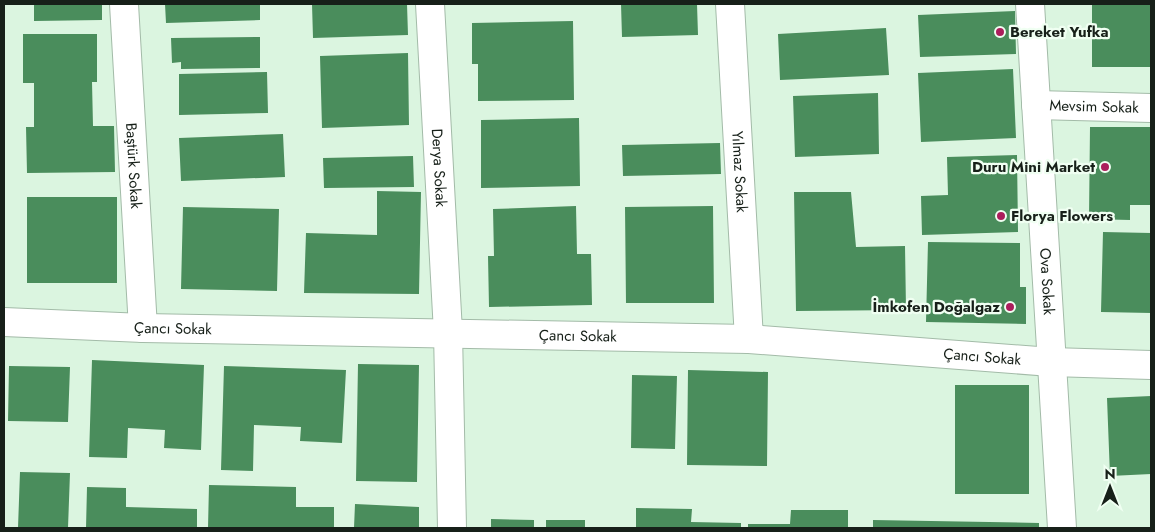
<svg xmlns="http://www.w3.org/2000/svg" width="1155" height="532" font-family="Jost,sans-serif">
	<rect width="100%" height="100%" fill="#dbf5e0"/>
	<path fill="#4a8d5c" d="M34,4H102V20L34,21Z
		M165,4H260V20L166,23Z
		M312,4H407L408,35L313,38Z
		M621,4H697L698,35L622,37Z
		M1092,4H1151V67H1092Z
		M1015,11L1016,54L920,57L918,15Z
		M573,21L574,100L478,101V64H472V23Z
		M886,28L889,75L780,80L778,34Z
		M23,34H97V82H92L93,126H114L115,172L27,173L26,127H34V83H23Z
		M260,37V68L181,69V62L172,63L171,38Z
		M408,53L409,125L322,128L320,56Z
		M1013,69L1016,138L921,142L918,73Z
		M267,72L268,113L179,115V74Z
		M878,93L879,154L795,157L793,96Z
		M579,118L580,186L481,188V120Z
		M1090,127H1151V205H1130V220L1089,219Z
		M283,134L285,177L181,181L179,138Z
		M720,143L721,174L623,176L622,145Z
		M1017,155L1018,232L922,235L921,196L948,195L947,157Z
		M413,156L414,187L324,188L323,158Z
		M377,191L421,192L419,294L304,293L306,233L377,235Z
		M794,192H851L856,247L905,246L906,310L796,311Z
		M27,197H117V283H27Z
		M576,206L577,254H591L592,305L489,307L488,256H494L493,209Z
		M713,206L714,303H626L625,207Z
		M183,207L279,209L277,291L181,289Z
		M1103,232L1151,233V313L1101,312Z
		M928,242L1020,243V287H1026V324L926,322Z
		M92,360L204,365L201,450L164,448L165,430L128,428L127,458L89,457Z
		M358,364L419,365L417,482L356,481Z
		M9,366L70,367L68,422L8,421Z
		M224,366L346,370L342,443L300,441L301,427L254,425L253,471L221,470Z
		M688,370L768,372L767,466L687,465Z
		M632,375L677,376L675,449L631,448Z
		M955,385H1029V494H955Z
		M1151,396V474L1110,476L1107,398Z
		M20,472L70,473L68,528H18Z
		M209,485L296,487V507H334V528H208Z
		M87,487L126,488V507L197,509V528H86Z
		M355,504L419,507V528H354Z
		M636,508L692,509L691,522L741,523V528H636Z
		M791,510H848V528H748V524H790Z
		M491,519L534,520V528H491Z
		M546,520H585V528H546Z
		M873,520L1039,523V528H873Z"/>
	<g fill="none" stroke-linecap="round" stroke-linejoin="round">
		<defs>
			<g id="minor">
				<path id="s1" d="M124,4L143,328"/>
				<path id="s2" d="M430,4L448,332L452,528"/>
				<path id="s3" d="M730,4L749,339"/>
				<path id="s4" d="M1030,4L1062,528"/>
				<path id="s5" d="M1036,105L1151,108"/>
				<path id="s6" d="M4,322L143,328L749,339L1051,362L1151,365"/>
			</g>
		</defs>
		<use href="#minor" stroke="#a3bba8" stroke-width="30"/>
		<use href="#minor" stroke="#fff" stroke-width="28"/>
	</g>
	<g fill="#ab1e5c" stroke="#f0fff2" stroke-width="2">
		<circle cx="1000" cy="32" r="5"/>
		<circle cx="1105" cy="167" r="5"/>
		<circle cx="1001" cy="216" r="5"/>
		<circle cx="1010" cy="307" r="5"/>
	</g>
	<g text-anchor="middle" stroke-width="4.5" stroke-linejoin="round" paint-order="stroke">
		<g font-size="15" font-weight="bold" fill="#172019" stroke="#f0fff2" text-anchor="start">
			<text x="1010" y="37">Bereket Yufka</text>
			<text x="1095" y="172" text-anchor="end">Duru Mini Market</text>
			<text x="1011" y="221">Florya Flowers</text>
			<text x="1000" y="312" text-anchor="end">İmkofen Doğalgaz</text>
		</g>
		<g font-size="15" fill="#172019" stroke="#f0fff2">
			<text dy="5" stroke="none"><textPath href="#s5" startOffset="58">Mevsim Sokak</textPath></text>
			<text dy="5" stroke="none"><textPath href="#s1" startOffset="162">Baştürk Sokak</textPath></text>
			<text dy="5" stroke="none"><textPath href="#s2" startOffset="164">Derya Sokak</textPath></text>
			<text dy="5" stroke="none"><textPath href="#s3" startOffset="168">Yılmaz Sokak</textPath></text>
			<text dy="5" stroke="none"><textPath href="#s4" startOffset="278">Ova Sokak</textPath></text>
			<text dy="5" stroke="none"><textPath href="#s6" startOffset="169">Çancı Sokak</textPath></text>
			<text dy="5" stroke="none"><textPath href="#s6" startOffset="574">Çancı Sokak</textPath></text>
			<text dy="5" stroke="none"><textPath href="#s6" startOffset="979">Çancı Sokak</textPath></text>
		</g>
	</g>
	<rect width="1155" height="532" fill="none" stroke="#172019" stroke-width="10"/>
	<g transform="translate(1110 487)" stroke="#f0fff2" stroke-width="4" paint-order="stroke">
	<path d="M0-4L9 19L0 12L-9 19Z" fill="#172019"/>
	<text y="-8" font-size="14" font-weight="bold" text-anchor="middle" fill="#172019">N</text>
	</g>
</svg>
